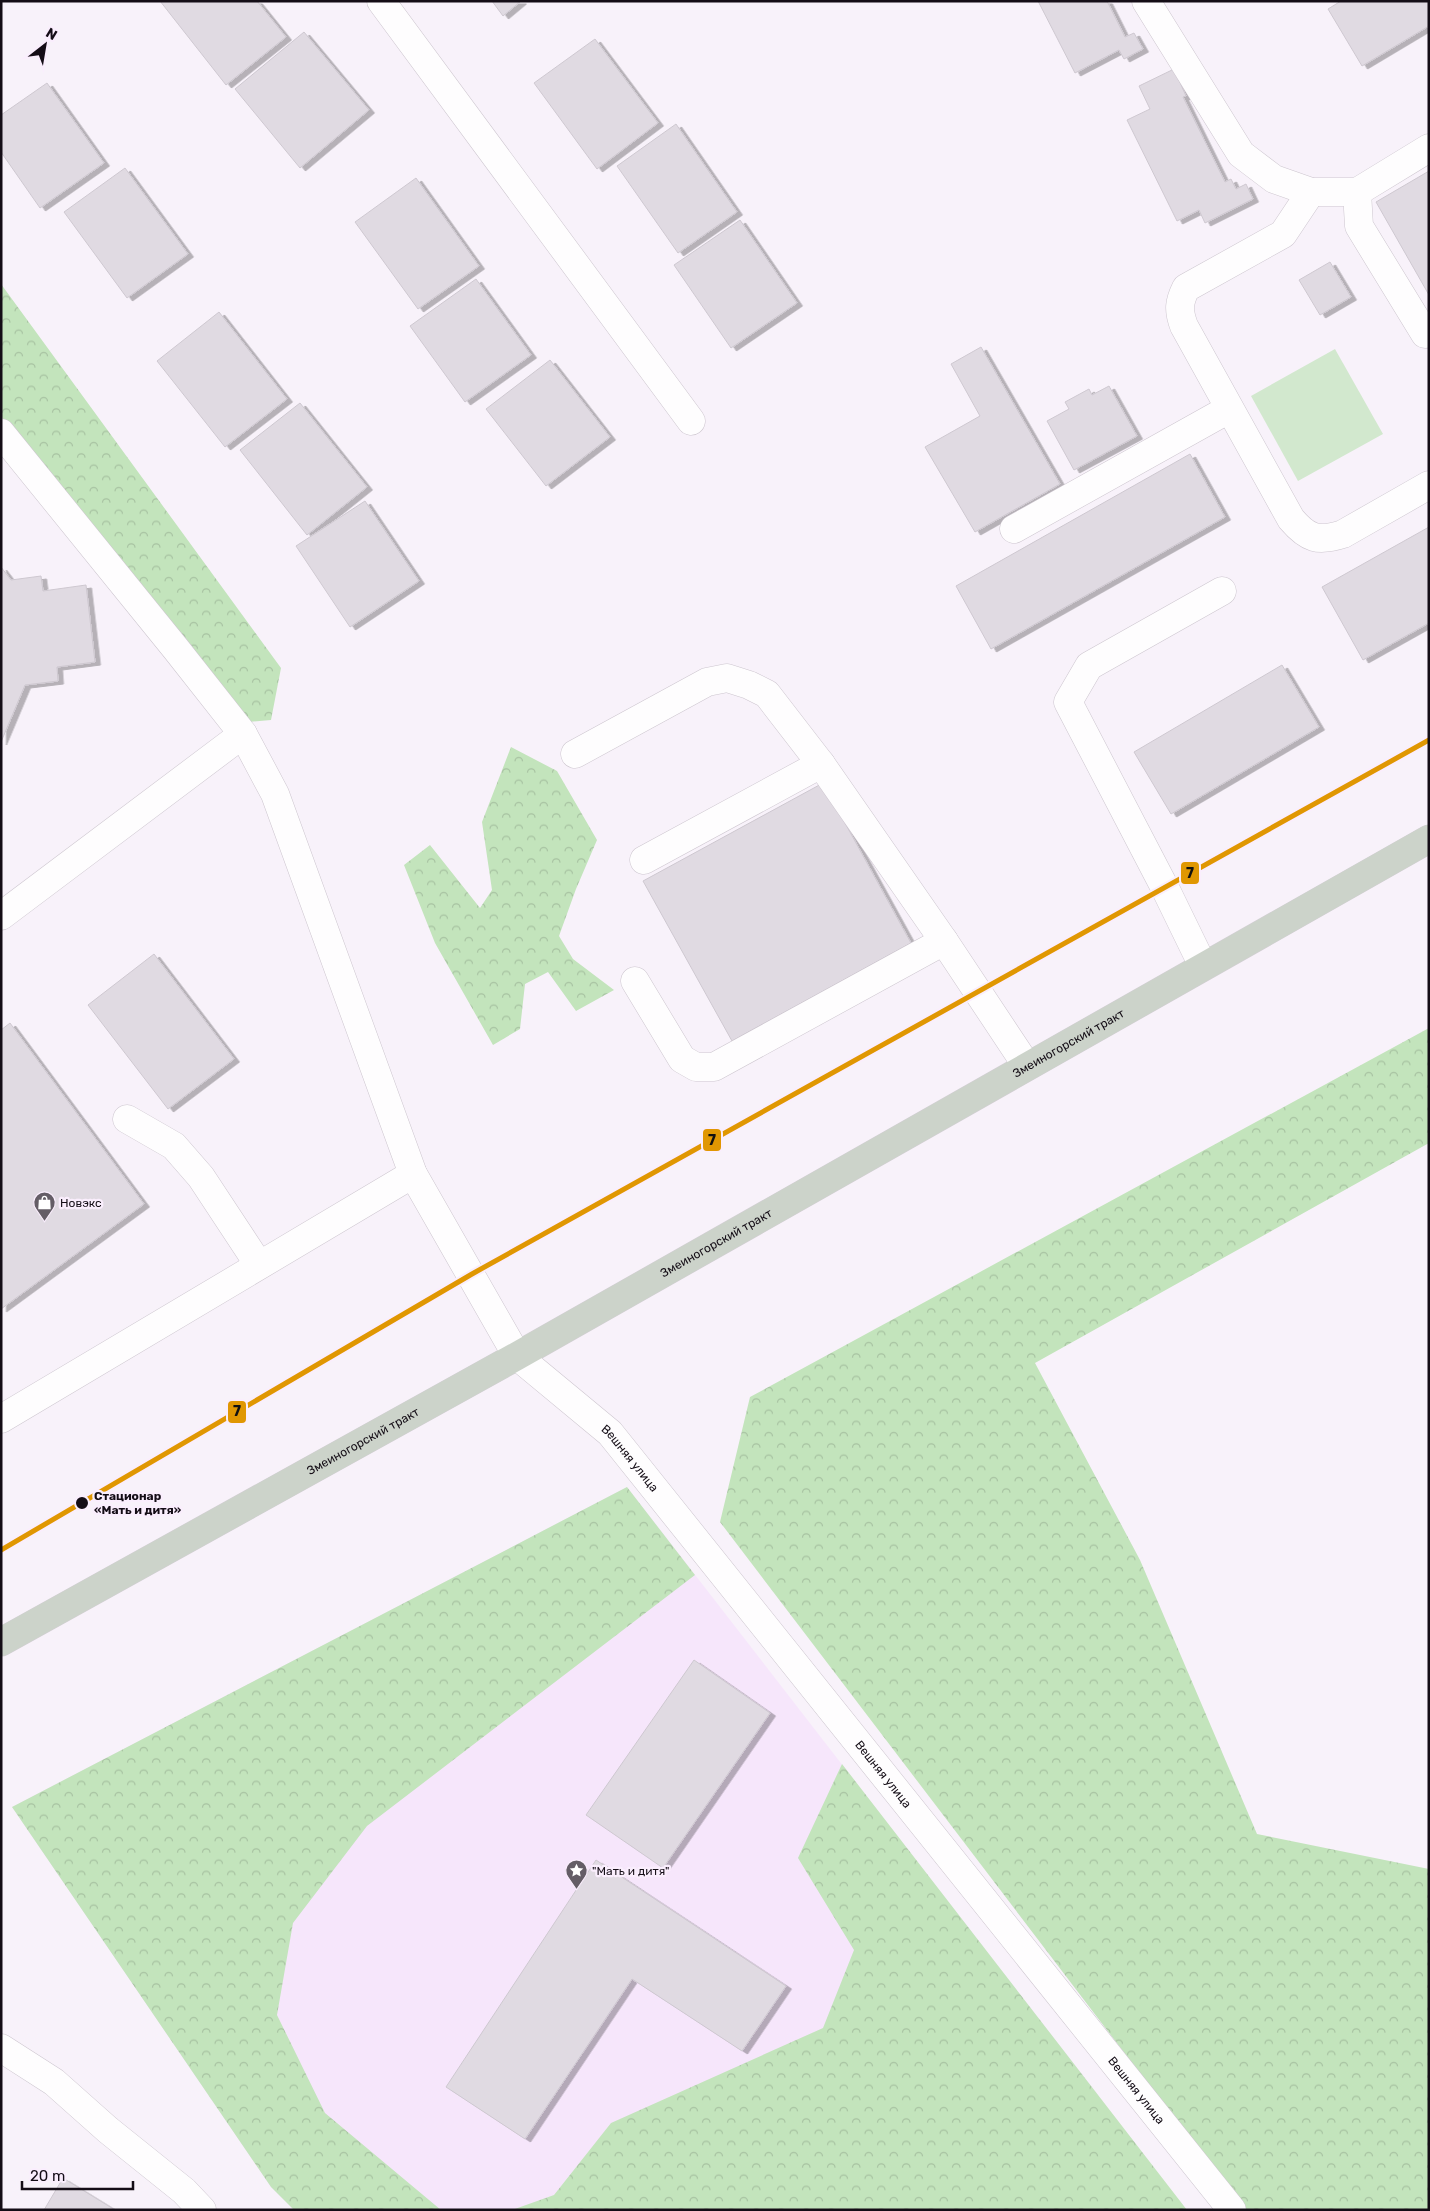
<svg xmlns="http://www.w3.org/2000/svg" width="1430" height="2211" font-family="Rubik,sans-serif">
	<defs>
		<pattern id="forest-crowns" width="20" height="18" patternUnits="userSpaceOnUse" patternTransform="scale(1.25)"><rect width="20" height="18" fill="#c3e4bc"/><path d="M2 6a3 3 0 1 1 6 0M12 15a3 3 0 1 1 6 0" fill="none" stroke="#a7c2a1"/></pattern>
		<filter id="shadow"><feDropShadow dx="5.5" dy="3" stdDeviation="0" flood-color="#0004"/></filter>
	</defs>
	<rect width="100%" height="100%" fill="#f8f2fa"/>
	<path fill="#f6e6fb" d="M627,1487L1098,2095L971,2210H294L271,2187L12,1807Z"/>
	<path fill="url(#forest-crowns)" d="M1,284L281,668L271,720L226,724L1,416Z
		M511,747L557,771L597,840L576,889L559,936L573,959L614,990L576,1011L548,972L525,984L520,1029L493,1045L435,943L404,865L430,845L480,908L492,890L482,822Z
		M1429,1028V1143L1035,1363L1140,1560L1257,1834L1429,1869V2210H1244L720,1522L750,1397Z
		M627,1487L695,1575L367,1826L293,1923L277,2015L325,2113L441,2210H294L271,2187L12,1807Z
		M842,1764L1187,2210H512L554,2195L611,2123L823,2028L854,1950L798,1858Z"/>
	<path fill="#d2e8ce" d="M1335,349L1383,434L1298,481L1251,396Z"/>
	<path fill="#e0dae2" stroke="#cec8d0" filter="url(#shadow)" d="M160,1H257L286,37L226,85Z
		M492,1H521L503,16Z
		M1038,1H1107L1125,37L1134,33L1143,49L1124,59L1119,50L1075,73Z
		M1341,1H1429V26L1362,66L1328,9Z
		M304,32L369,110L300,168L235,89Z
		M595,39L658,123L597,169L534,83Z
		M1174,69L1186,96L1183,97L1225,182L1231,179L1236,189L1246,184L1253,199L1205,223L1199,210L1177,221L1127,120L1150,109L1139,86Z
		M47,83L104,163L40,208L1,152V115Z
		M676,124L737,212L678,253L617,166Z
		M125,168L188,254L127,298L64,212Z
		M1429,171V295L1376,202Z
		M416,178L479,266L418,309L355,222Z
		M740,220L797,303L731,348L674,265Z
		M1330,262L1351,297L1320,315L1299,280Z
		M476,279L531,355L465,402L410,326Z
		M219,312L287,399L225,447L157,361Z
		M981,347L1060,484L975,532L925,447L980,416L951,364Z
		M550,360L610,437L546,486L486,409Z
		M1109,386L1137,436L1074,470L1047,421L1069,409L1065,402L1089,389L1092,395Z
		M300,403L367,487L307,535L240,450Z
		M1190,454L1225,517L991,649L956,586Z
		M365,501L419,581L350,627L296,546Z
		M1429,527V623L1363,660L1322,587Z
		M1,567L11,580L41,576L43,591L86,585L95,662L57,667L58,681L25,685L1,742Z
		M1282,665L1319,727L1171,814L1134,752Z
		M823,783L911,943L732,1041L643,881Z
		M154,954L234,1059L168,1109L88,1005Z
		M10,1023L144,1204L1,1309V1030Z
		M694,1660L770,1713L663,1868L586,1815Z
		M596,1860L786,1986L742,2051L632,1979L525,2139L446,2087Z
		M63,2178L115,2210H44Z"/>
	<g fill="none" stroke-linecap="round" stroke-linejoin="round">
		<defs>
			<g id="minor">
				<path d="M381,1L691,421"/>
				<path d="M1146,1L1241,154L1274,179L1311,192H1357L1429,148"/>
				<path d="M1311,192L1283,234L1186,288C1179,302 1178,310 1184,326L1291,519C1308,539 1318,542 1343,534L1429,485"/>
				<path d="M1357,192L1359,226L1425,334"/>
				<path id="s1" d="M1,433L176,649L243,734L275,794L413,1174L517,1356L610,1433L1232,2210"/>
				<path d="M1014,529L1229,409"/>
				<path d="M575,754L707,682L727,678L749,685L767,694L821,764L944,941L1027,1066"/>
				<path d="M644,860L821,764"/>
				<path d="M1,916L243,734"/>
				<path d="M1203,966L1165,888L1068,702L1089,666L1222,591"/>
				<path d="M635,981L682,1059L696,1067H714L944,941"/>
				<path d="M127,1119L174,1146L201,1177L259,1265"/>
				<path d="M1,1419L413,1174"/>
				<path d="M1,2048L54,2082L108,2130L184,2191L202,2210"/>
			</g>
			<g id="highway">
				<path id="s2" d="M1,1642L517,1356L1429,839"/>
			</g>
		</defs>
		<use href="#minor" stroke="#cdc6cf" stroke-width="29"/>
		<use href="#highway" stroke="#d2cfd3" stroke-width="29"/>
		<use href="#minor" stroke="#fefdfe" stroke-width="28"/>
		<use href="#highway" stroke="#ccd3ca" stroke-width="28"/>
		<defs>
			<path id="tram-1" d="M1,1550L472,1274L1429,740"/>
		</defs>
		<use href="#tram-1" stroke="#faeefd" stroke-width="9"/>
		<use href="#tram-1" stroke="#e09702" stroke-width="5"/>
	</g>
	<defs>
		<symbol id="shop-pin" viewBox="-11 -11 22 30"><path d="M0 17L-7.5 6A9.5 9.5 0 1 1 7.5 6Z" fill="#645d66" stroke="#faeefd"/><path d="M-5-2.5h2.3a2.7 3.5 0 0 1 5.4 0H5L5.5 6h-11ZM-1.5-2.5h3a1.5 2.3 0 0 0-3 0Z" fill="#fff"/></symbol>
		<symbol id="sight-pin" viewBox="-11 -11 22 30"><path d="M0 17L-7.5 6A9.5 9.5 0 1 1 7.5 6Z" fill="#645d66" stroke="#faeefd"/><path d="M0-6L1.8-2.2L6-1.7L2.9 1.2L3.7 5.4L0 3.3L-3.7 5.4L-2.9 1.2L-6-1.7L-1.8-2.2Z" fill="#fff"/></symbol>
	</defs>
	<g fill-rule="evenodd">
		<use href="#shop-pin" x="32" y="1190" width="25" height="34"/>
		<use href="#sight-pin" x="564" y="1858" width="25" height="34"/>
	</g>
	<circle fill="#140d16" stroke="#faeefd" stroke-width="2" cx="82" cy="1503" r="7"/>
	<g text-anchor="middle" stroke-width="4.5" stroke-linejoin="round" paint-order="stroke">
		<g font-size="12" fill="#140d16" stroke="#faeefd">
			<text dy="4" stroke="none"><textPath href="#s2" startOffset="1224">Змеиногорский тракт</textPath></text>
			<text dy="4" stroke="none"><textPath href="#s2" startOffset="819">Змеиногорский тракт</textPath></text>
			<text dy="4" stroke="none"><textPath href="#s2" startOffset="414">Змеиногорский тракт</textPath></text>
			<text dy="4" stroke="none"><textPath href="#s1" startOffset="1221">Вешняя улица</textPath></text>
			<text dy="4" stroke="none"><textPath href="#s1" startOffset="1626">Вешняя улица</textPath></text>
			<text dy="4" stroke="none"><textPath href="#s1" startOffset="2031">Вешняя улица</textPath></text>
		</g>
		<g font-size="12" fill="#140d16" stroke="#faeefd" text-anchor="start">
			<text x="60" y="1207">Новэкс</text>
			<text x="592" y="1875">"Мать и дитя"</text>
		</g>
		<g font-size="12" font-weight="bold" fill="#140d16" stroke="#faeefd" text-anchor="start">
			<text x="94" y="1500">Стационар<tspan x="94" dy="14">«Мать и дитя»</tspan></text>
		</g>
	</g>
	<g stroke="#faeefd" stroke-width="2">
		<rect x="1180" y="861" width="20" height="24" rx="5" fill="#e09702"/>
		<rect x="702" y="1128" width="20" height="24" rx="5" fill="#e09702"/>
		<rect x="227" y="1400" width="20" height="24" rx="5" fill="#e09702"/>
	</g>
	<g font-size="14" text-anchor="middle" font-weight="bold" fill="#111">
		<text x="1190" y="878">7</text>
		<text x="712" y="1145">7</text>
		<text x="237" y="1416">7</text>
	</g>
	<rect width="1430" height="2211" fill="none" stroke="#140d16" stroke-width="5"/>
	<g transform="translate(45 45) rotate(31)" stroke="#faeefd" stroke-width="4" paint-order="stroke">
	<path d="M0-4L9 19L0 12L-9 19Z" fill="#140d16"/>
	<text y="-8" font-size="14" font-weight="bold" text-anchor="middle" fill="#140d16">N</text>
	</g>
	<path d="M22 2181v8h111v-8" fill="none" stroke="#140d16" stroke-width="2.5"/>
	<text x="30" y="2181" font-size="15" fill="#140d16" stroke="#faeefd" stroke-width="4" paint-order="stroke">20 m</text>
</svg>
